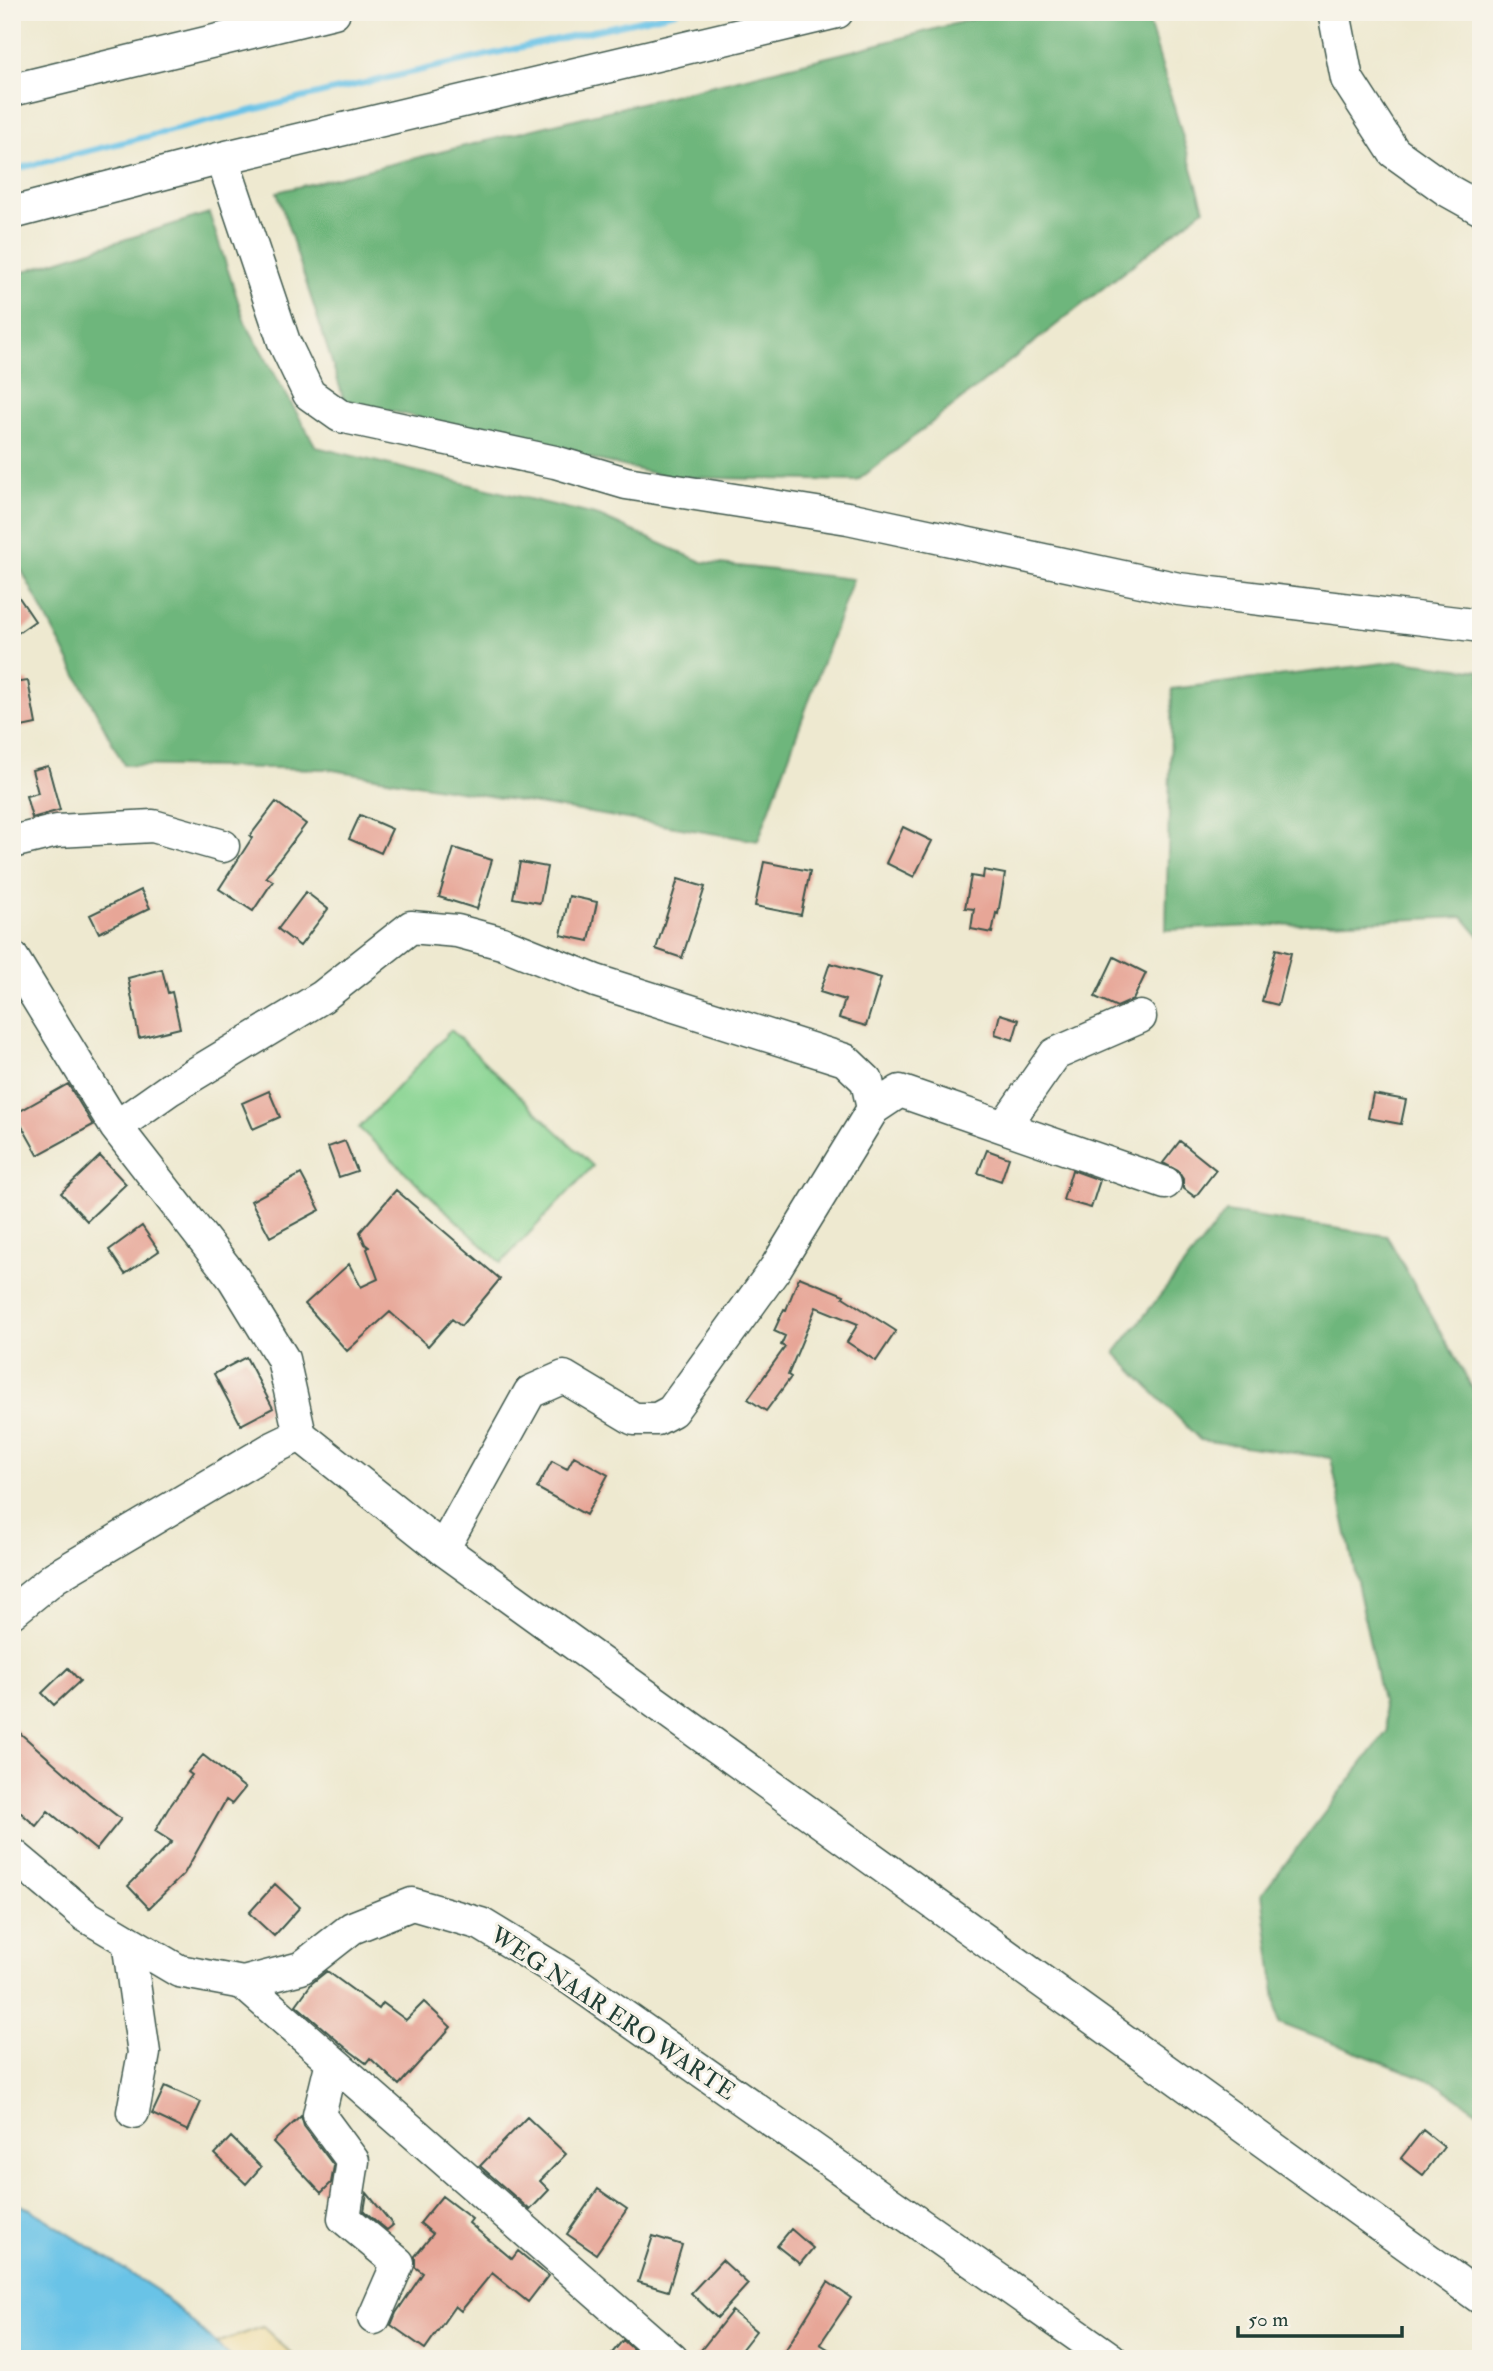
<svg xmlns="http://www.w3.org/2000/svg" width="1493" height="2371" font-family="'IM FELL Double Pica',serif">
	<rect width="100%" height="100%" fill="#f7f3e8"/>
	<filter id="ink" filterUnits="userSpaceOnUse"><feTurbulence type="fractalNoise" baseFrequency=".0143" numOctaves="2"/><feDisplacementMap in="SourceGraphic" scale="14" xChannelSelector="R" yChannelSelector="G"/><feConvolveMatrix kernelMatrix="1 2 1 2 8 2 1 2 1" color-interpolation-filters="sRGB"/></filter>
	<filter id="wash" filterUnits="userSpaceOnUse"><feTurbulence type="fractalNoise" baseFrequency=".00686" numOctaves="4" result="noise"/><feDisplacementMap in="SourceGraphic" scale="28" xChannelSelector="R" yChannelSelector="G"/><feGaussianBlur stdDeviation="1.57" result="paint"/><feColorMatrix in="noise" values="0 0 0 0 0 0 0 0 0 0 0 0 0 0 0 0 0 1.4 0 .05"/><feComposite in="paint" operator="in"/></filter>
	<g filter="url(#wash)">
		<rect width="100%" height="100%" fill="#eee9d0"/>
		<path fill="#88d492" stroke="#548863" stroke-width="2" d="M451,1030L593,1166L501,1263L359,1128Z"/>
		<path fill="#6eb67c" stroke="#467a58" stroke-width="2" d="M999,12H1146L1204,209L857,481L669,477L344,400L277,192L852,51Z
			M209,213L245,322L316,447L599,516L702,562L853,579L758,841L327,769L124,765L12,552V275Z
			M1401,661L1481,671V938L1463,917L1166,930L1172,689Z
			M1226,1212L1387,1236L1481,1404V2114L1434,2082L1279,2023L1262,1894L1388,1730L1331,1458L1200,1440L1115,1353Z"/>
		<path fill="#eeda9e" stroke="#868c69" stroke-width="2" d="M263,2327L297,2359H233L216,2343Z"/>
		<path fill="#69c3e7" stroke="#44808e" stroke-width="2" d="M12,2202L30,2209L158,2291L233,2359H12Z"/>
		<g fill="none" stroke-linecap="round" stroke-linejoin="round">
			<path stroke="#69c3e7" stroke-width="6" d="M12,170L330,91L676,12"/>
		</g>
		<g id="blocks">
			<path fill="#e7a697" d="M12,587L35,621L12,637Z
				M28,681L36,724L12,729V683Z
				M48,766L60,810L32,818L26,796L38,793L32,770Z
				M276,802L306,824L266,877L273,881L253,911L219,889L252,838L250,836Z
				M360,815L392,829L381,853L349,839Z
				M903,827L932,841L914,877L886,863Z
				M454,848L492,860L477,909L439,897Z
				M520,862L547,867L540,903L513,898Z
				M764,862L810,871L801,915L755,906Z
				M984,870L1005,874L998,914L996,913L992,933L971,929L974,909L965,908L971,876L983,878Z
				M678,879L705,887L682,958L656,949Z
				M141,890L150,908L99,933L90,915Z
				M306,892L328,909L300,946L278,929Z
				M569,896L597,902L589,941L561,935Z
				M1276,949L1291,953L1278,1005L1262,1001Z
				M1114,957L1146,973L1133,1000L1117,1007L1095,997Z
				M830,963L881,978L866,1026L839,1018L845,1000L820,992Z
				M162,969L168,993L172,992L180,1028L139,1038L128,978Z
				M1000,1014L1019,1020L1013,1040L995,1034Z
				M68,1084L93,1125L38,1155L15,1114Z
				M269,1091L280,1117L253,1129L242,1103Z
				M1373,1094L1406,1100L1401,1124L1368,1118Z
				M345,1141L357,1171L339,1177L328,1147Z
				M1180,1141L1216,1170L1195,1197L1183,1188V1179L1178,1171L1163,1163Z
				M987,1150L1009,1158L1001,1181L978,1173Z
				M100,1156L126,1184L87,1221L61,1193Z
				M1072,1170L1100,1180L1091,1208L1063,1200Z
				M301,1174L320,1210L270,1237L251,1201Z
				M396,1190L500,1279L461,1326L452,1319L428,1346L390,1312L347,1351L305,1304L349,1264L361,1287L378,1279L367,1249L369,1247L365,1244L360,1232Z
				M142,1226L159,1251L125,1274L109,1250Z
				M799,1277L844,1295L843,1297L896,1331L876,1361L847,1342L858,1324L816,1307L788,1375L791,1377L766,1411L748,1399L785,1347L781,1345L785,1336L774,1331L784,1309L786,1310Z
				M246,1357L273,1408L241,1425L214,1374Z
				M574,1456L608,1475L586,1515L537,1488L552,1461L567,1469Z
				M68,1668L80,1681L54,1705L42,1693Z
				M12,1726L89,1794L121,1819L96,1850L48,1811L36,1826L12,1805Z
				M203,1755L245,1788L232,1804L226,1800L184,1874L149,1908L128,1886L172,1842L155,1831L168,1809L192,1775L188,1772Z
				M275,1884L300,1907L274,1936L249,1913Z
				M327,1971L379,2009L383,2003L406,2020L424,2002L451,2027L399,2085L370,2058L366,2063L346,2048L296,2005L312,1983Z
				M165,2086L201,2102L188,2131L152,2114Z
				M301,2116L304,2126L334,2166L331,2183L321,2193L273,2142Z
				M527,2117L566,2154L540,2181L549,2190L530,2210L480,2166Z
				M1423,2130L1444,2147L1423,2175L1401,2158Z
				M231,2137L261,2167L246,2184L215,2154Z
				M598,2189L627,2209L596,2254L567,2234Z
				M367,2193L393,2225L387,2230L364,2211Z
				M442,2196L472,2219L469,2223L512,2259L518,2251L548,2276L528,2302L492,2273L461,2311L455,2306L425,2349L391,2325L396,2313L423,2273L415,2267V2256L433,2234L420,2223Z
				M791,2229L813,2248L800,2264L777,2246Z
				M653,2236L682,2245L668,2291L638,2282Z
				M722,2260L748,2284L717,2318L691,2293Z
				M828,2282L851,2298L820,2344L844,2359H780Z
				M732,2311L756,2331L734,2359H694Z
				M623,2340L644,2359H607Z"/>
		</g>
	</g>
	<g filter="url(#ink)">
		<use href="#blocks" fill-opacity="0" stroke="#3e574b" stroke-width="2"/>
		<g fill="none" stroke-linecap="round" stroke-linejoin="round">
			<defs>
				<path id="minor" d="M1334,12L1347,79L1394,152L1447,190L1481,209
					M12,90L334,12
					M222,158L284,342L309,394L340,416L555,462L626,483L848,518L1179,589L1481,626
					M12,213L222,158L837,12
					M12,842L57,831L153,826L223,846
					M12,957L116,1127L234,1279L283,1359L300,1435L443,1549L1481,2298
					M116,1127L170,1089L322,997L411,927L457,931L502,943L596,981L845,1060L867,1081L873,1109L900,1091L1165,1183
					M1004,1127L1055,1054L1140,1017
					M443,1549L530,1392L564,1377L634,1419H657L672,1411L775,1269L873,1109
					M12,1612L55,1577L271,1449L300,1435
					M12,1854L86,1916L179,1971L243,1983L301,1968L352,1928L412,1904L481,1924L571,1979L1111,2359
					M128,1941L144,2053L133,2112
					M243,1983L672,2359
					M332,2061L319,2115L353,2161L344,2218L398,2263L374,2318"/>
			</defs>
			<use href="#minor" stroke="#3e574b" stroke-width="35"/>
			<use href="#minor" stroke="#fff" stroke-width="32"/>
		</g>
	</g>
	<g text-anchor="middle" stroke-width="6" stroke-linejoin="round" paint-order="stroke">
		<g font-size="24" fill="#1f3d34" stroke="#f7f3e8">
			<text transform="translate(613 2013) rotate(34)" y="8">WEG NAAR ERO WARTE</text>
		</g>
	</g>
	<rect width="1493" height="2371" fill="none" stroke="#f7f3e8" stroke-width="42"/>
	<path d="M1238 2326v10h164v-10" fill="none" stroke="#1f3d34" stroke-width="3.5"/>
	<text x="1248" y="2326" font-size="21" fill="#1f3d34" stroke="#f7f3e8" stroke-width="5" paint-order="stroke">50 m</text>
</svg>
